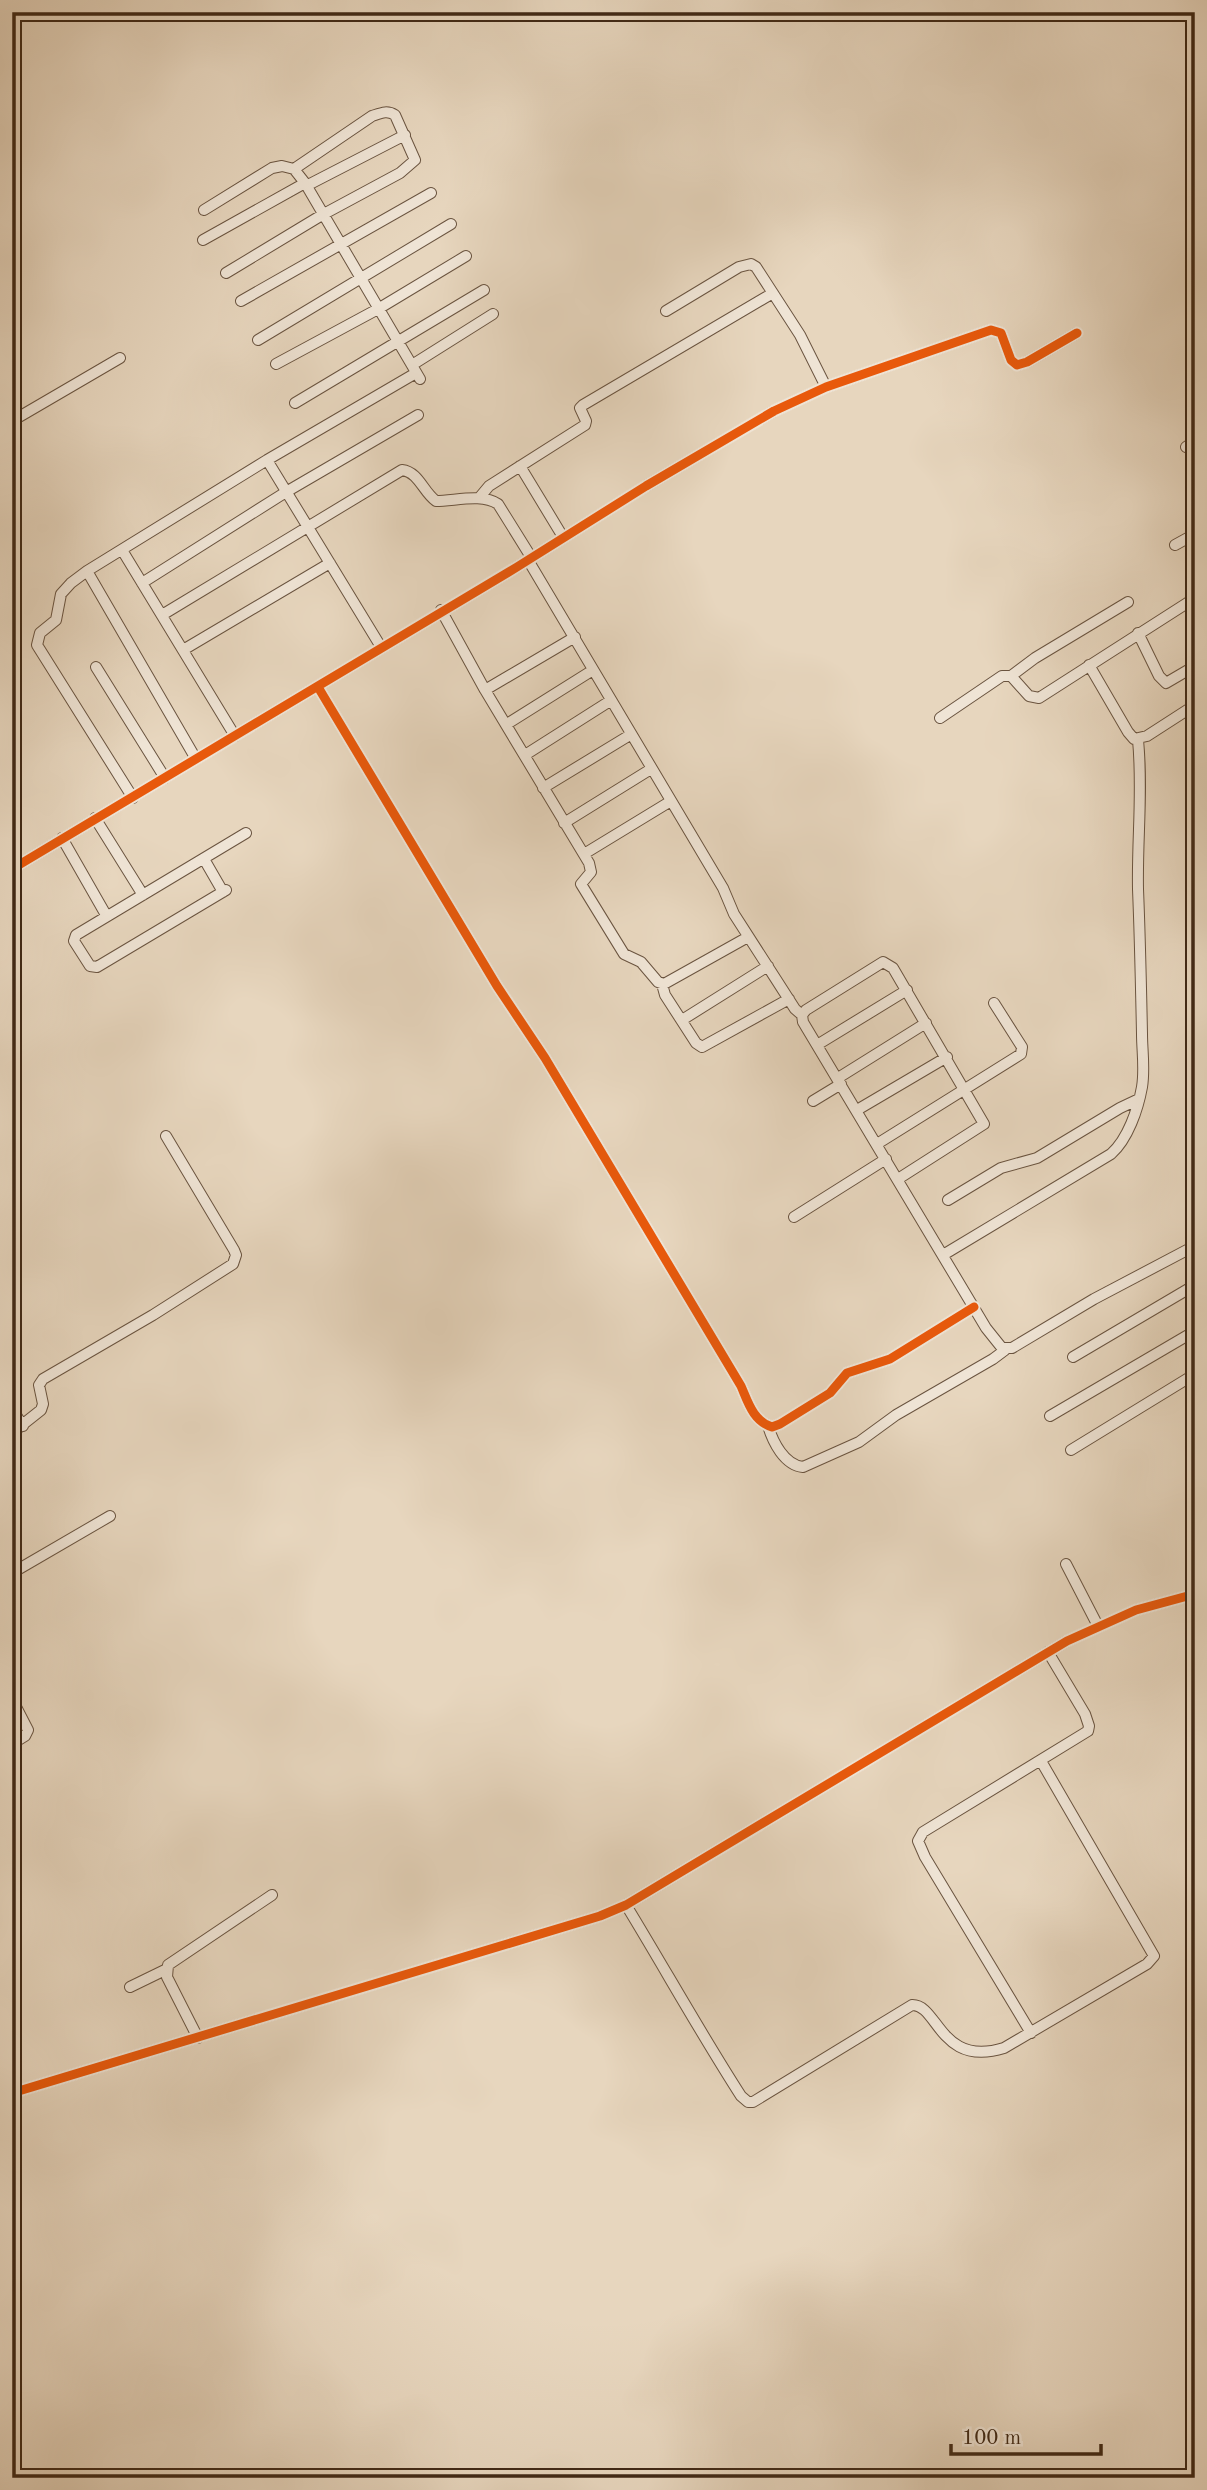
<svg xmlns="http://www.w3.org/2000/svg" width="1207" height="2490" font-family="'Old Standard TT',serif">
	<rect width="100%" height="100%" fill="#e7d6be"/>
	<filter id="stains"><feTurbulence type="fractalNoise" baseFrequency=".00286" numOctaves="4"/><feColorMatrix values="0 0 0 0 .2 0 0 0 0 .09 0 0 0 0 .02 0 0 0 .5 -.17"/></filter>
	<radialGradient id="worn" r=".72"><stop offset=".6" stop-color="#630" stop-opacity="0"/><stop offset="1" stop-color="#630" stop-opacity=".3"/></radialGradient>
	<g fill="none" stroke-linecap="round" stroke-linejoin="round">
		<defs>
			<path id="street" d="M306,186L405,135
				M204,210L272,168L282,166L294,169L305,183L420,379
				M203,240L305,183
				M226,273L322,215L400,173L415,160L395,115C387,110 381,113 372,116L294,169
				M241,301L431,193
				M666,311L739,267L751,264L756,267L800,335L826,387
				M258,340L451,224
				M276,364L378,309L466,256
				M412,365L493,314
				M295,403L484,290
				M12,421L120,358
				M1186,447L1195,441
				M267,460L381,647
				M520,466L563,537
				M479,498L489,486L585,425L586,421L580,408L583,405L773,293
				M1175,545L1195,534
				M122,550L235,736
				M528,560L723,888L734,914L795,1009L802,1015
				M87,571L196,759
				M142,583L286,492L418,415
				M441,610L485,690L589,863L591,872L581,884L624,954L641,962L658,982L664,984L748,937
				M162,615L402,470C419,472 423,492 436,501C455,501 482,493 498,504L531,557
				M1138,633L1159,676L1166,683L1195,666
				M183,650L330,563
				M1089,665L1128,732L1134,739L1147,736L1195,705
				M96,667L165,778
				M1011,676L1035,658L1128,602
				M318,687L497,986L545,1058L741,1386C748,1402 753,1421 772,1427L780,1424L830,1393L847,1373L890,1359L974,1307
				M485,690L575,637
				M940,718L1002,676H1011L1029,696L1039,698L1195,598
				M507,724L593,670
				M525,755L610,701
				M543,788L630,735
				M133,798L37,645L40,633L56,620L61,594L71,583L87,571L267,460L416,373
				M95,818L143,895
				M564,823L651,769
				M62,838L106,915
				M584,854L671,801
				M204,859L223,892
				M12,869L517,567L646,486L774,411L826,387L991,330L1001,333L1011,360L1017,365L1027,362L1077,333
				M226,890L97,967L90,966L74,941L76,935L246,833
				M662,984L665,995L696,1043L702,1047L789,999
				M682,1020L768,966
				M817,1045L907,990
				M838,1078L926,1023
				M813,1101L841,1084
				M857,1110L947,1057
				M877,1144L1021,1054L1022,1047L994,1003
				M898,1179L984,1124L893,968L883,962L806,1010L802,1015L803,1022L986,1328L1002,1348H1012L1094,1299L1187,1250L1195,1249
				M948,1200L1001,1168L1037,1158L1120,1108L1139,1099
				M794,1217L886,1159
				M943,1255L1111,1154C1128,1139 1138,1109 1142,1087C1145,1069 1142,1051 1142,1034C1141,985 1140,937 1138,889C1137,839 1143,790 1138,740
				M1073,1357L1195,1285
				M12,1409L23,1426
				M1050,1416L1195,1331
				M768,1426C773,1442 784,1465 803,1467L859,1442L896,1415L993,1359L1005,1350
				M12,1433L41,1410L43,1404L39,1385L43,1379L153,1315L233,1264L236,1255L234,1250L166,1136
				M1071,1450L1195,1374
				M1066,1564L1098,1626
				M12,1573L110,1516
				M12,1699L28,1730L25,1736L12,1744
				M626,1905C665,1969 701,2034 741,2096L748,2102H753L912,2005C938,2004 940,2068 1004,2048L1147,1964L1154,1956L1041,1761
				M130,1987L167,1969
				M1031,2033L925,1857L918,1841L923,1832L1088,1731L1089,1726L1085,1714L1048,1652
				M198,2038L167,1977L168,1965L272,1895
				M12,2093L600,1916L626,1905L671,1878L1067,1641L1136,1610L1195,1594"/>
		</defs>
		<use href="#street" stroke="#6a5440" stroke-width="12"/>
		<use href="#street" stroke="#efe4d5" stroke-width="10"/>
		<defs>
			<path id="cycleway" d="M318,687L497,986L545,1058L741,1386C748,1402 753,1421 772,1427L780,1424L830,1393L847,1373L890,1359L974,1307
				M12,869L517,567L646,486L774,411L826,387L991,330L1001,333L1011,360L1017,365L1027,362L1077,333
				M12,2093L600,1916L626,1905L671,1878L1067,1641L1136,1610L1195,1594"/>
		</defs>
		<use href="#cycleway" stroke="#efe4d5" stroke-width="13"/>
		<use href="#cycleway" stroke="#e8590c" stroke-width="9"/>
	</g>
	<rect width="1207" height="2490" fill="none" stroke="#e7d6be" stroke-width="42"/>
	<rect x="14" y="14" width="1179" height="2462" fill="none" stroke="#402916" stroke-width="3.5"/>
	<rect x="21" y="21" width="1165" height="2448" fill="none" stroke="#402916" stroke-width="2"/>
	<path d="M951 2444v10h150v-10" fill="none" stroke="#402916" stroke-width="3.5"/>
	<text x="962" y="2444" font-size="21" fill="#402916" stroke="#efe4d5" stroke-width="5" paint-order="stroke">100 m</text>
	<rect width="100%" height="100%" filter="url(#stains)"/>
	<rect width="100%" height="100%" fill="url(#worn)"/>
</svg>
